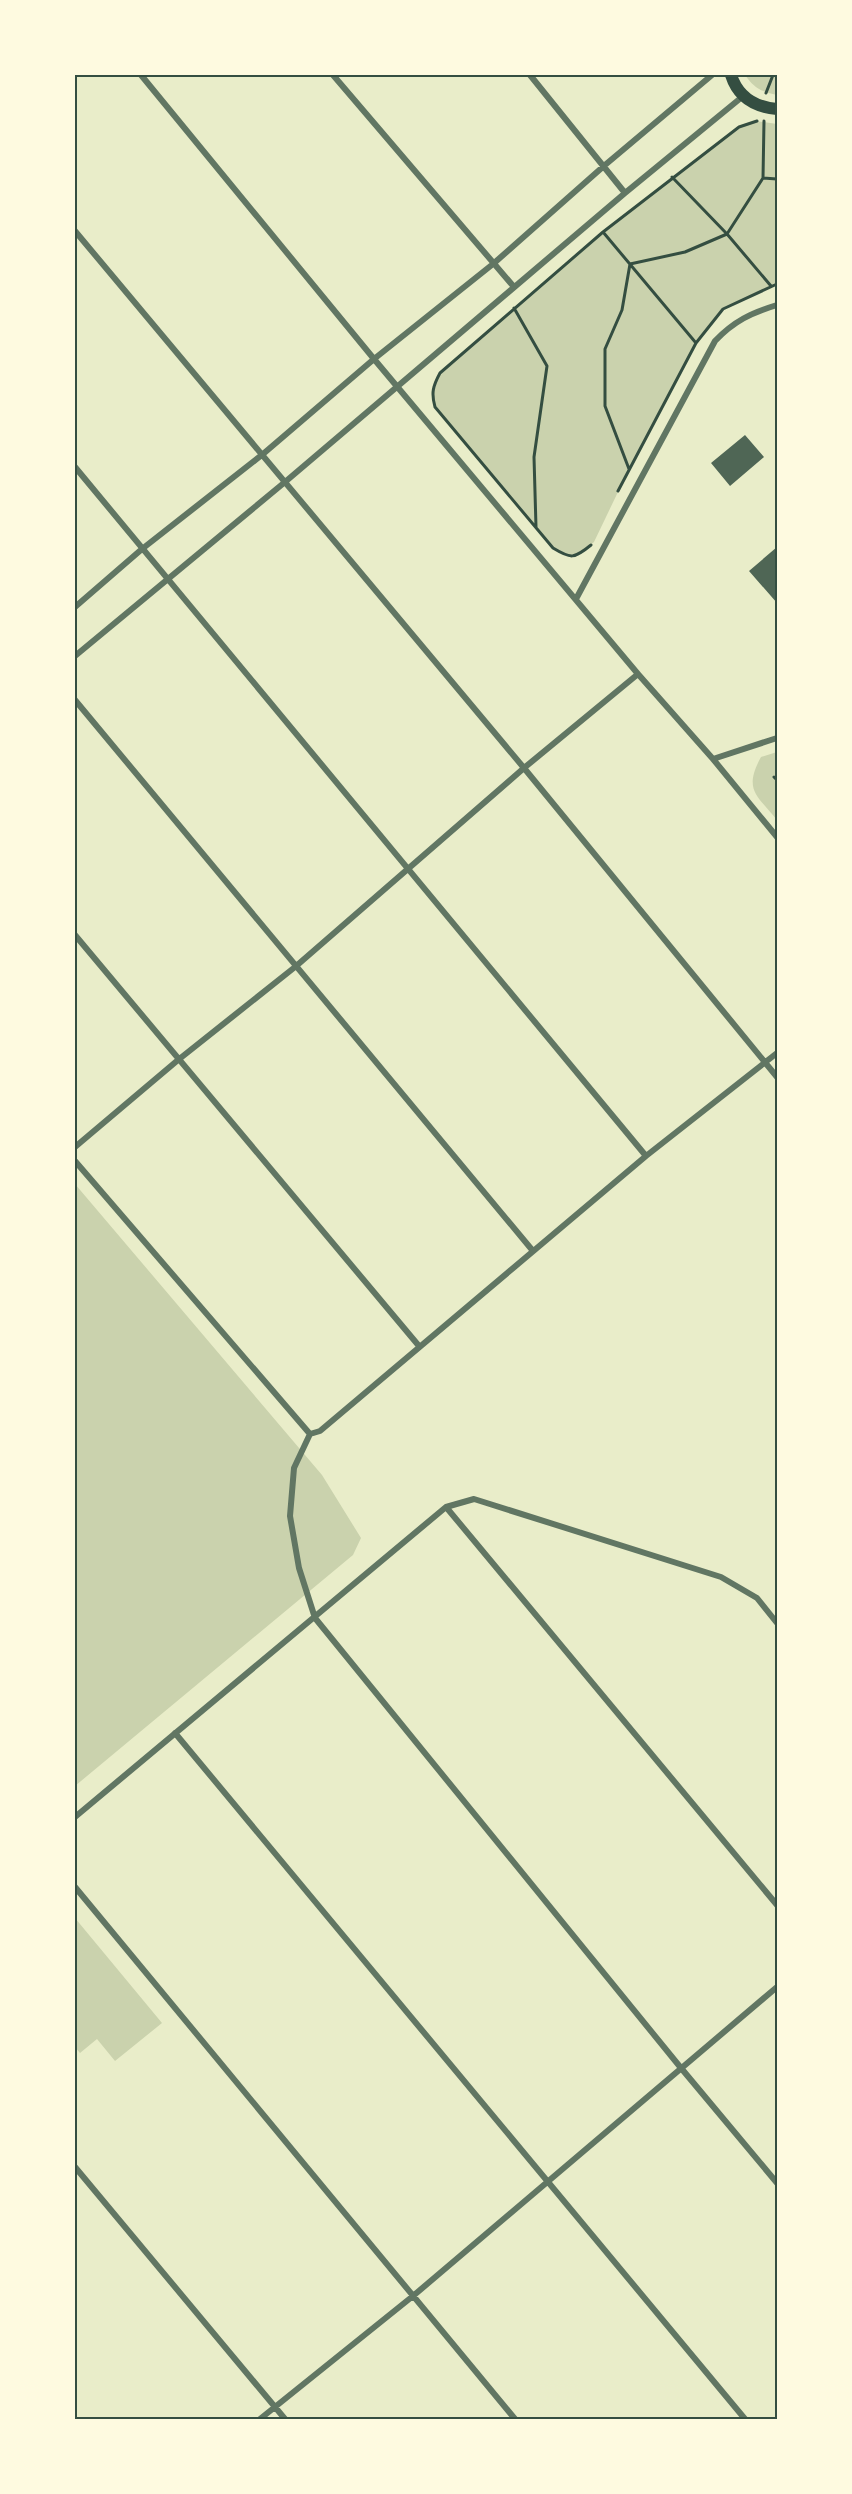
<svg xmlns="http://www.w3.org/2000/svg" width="852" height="2494" font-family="Lato,sans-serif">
	<rect width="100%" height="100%" fill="#e9edc9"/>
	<path fill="#cad2ad" d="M745,75H777V95C762,92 754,88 745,75Z
		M756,121L777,124V284L723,309L696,343L629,469L594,542L578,556H567L553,548L435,407C431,393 433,386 440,373L603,232L739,127Z
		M777,752V820C757,795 743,790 761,757Z
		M75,1184L322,1475L361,1538L353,1555L75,1786Z
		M75,1918L162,2023L115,2061L97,2039L80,2053L75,2047Z"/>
	<path fill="#4f6655" d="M745,435L764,457L730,486L711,463Z
		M777,547V603L749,571Z"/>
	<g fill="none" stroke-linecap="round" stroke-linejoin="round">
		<path stroke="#344e41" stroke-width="3" d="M766,93L773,75
			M672,177L727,234L771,286
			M763,178L777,179
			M603,232L696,343
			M514,308L547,366L534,457L536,527
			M629,469L605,406V349L622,310L630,264L685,252L727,234L763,178L764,121
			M618,491L696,343L723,309L777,284
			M591,545C574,559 571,559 553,548L435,407C431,393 433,386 440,373L603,232L739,127L757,121
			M774,777L777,780"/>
		<path stroke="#617663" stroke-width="6" d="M141,75L374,359L638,674L713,759L777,837
			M333,75L514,287
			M530,75L625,193
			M75,231L524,768L777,1077
			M75,467L646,1156
			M576,599L715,341C734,321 751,313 777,305
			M75,607L142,549L263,454L374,359L493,264L605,165L712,75
			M75,656L285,482L625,193L742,97
			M75,700L533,1251
			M713,759L777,738
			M75,935L419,1346
			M75,1147L178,1060L295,967L524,768L638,674
			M75,1161L310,1434
			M310,1434L294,1468L290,1516L299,1568L315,1618L681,2068L777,2183
			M310,1434L320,1431L646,1156L777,1053
			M446,1507L777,1905
			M175,1733L745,2419
			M75,1817L446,1507L474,1499L721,1577L757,1598L777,1623
			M75,1887L515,2419
			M75,2167L285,2419
			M260,2419L413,2296L777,1987"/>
		<path stroke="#344e41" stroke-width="12" d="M731,75C738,97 754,107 777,109"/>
	</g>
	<rect width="852" height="2494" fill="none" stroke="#fefae0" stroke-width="153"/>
	<rect x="76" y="76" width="700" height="2342" fill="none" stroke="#344e41" stroke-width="2"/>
</svg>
